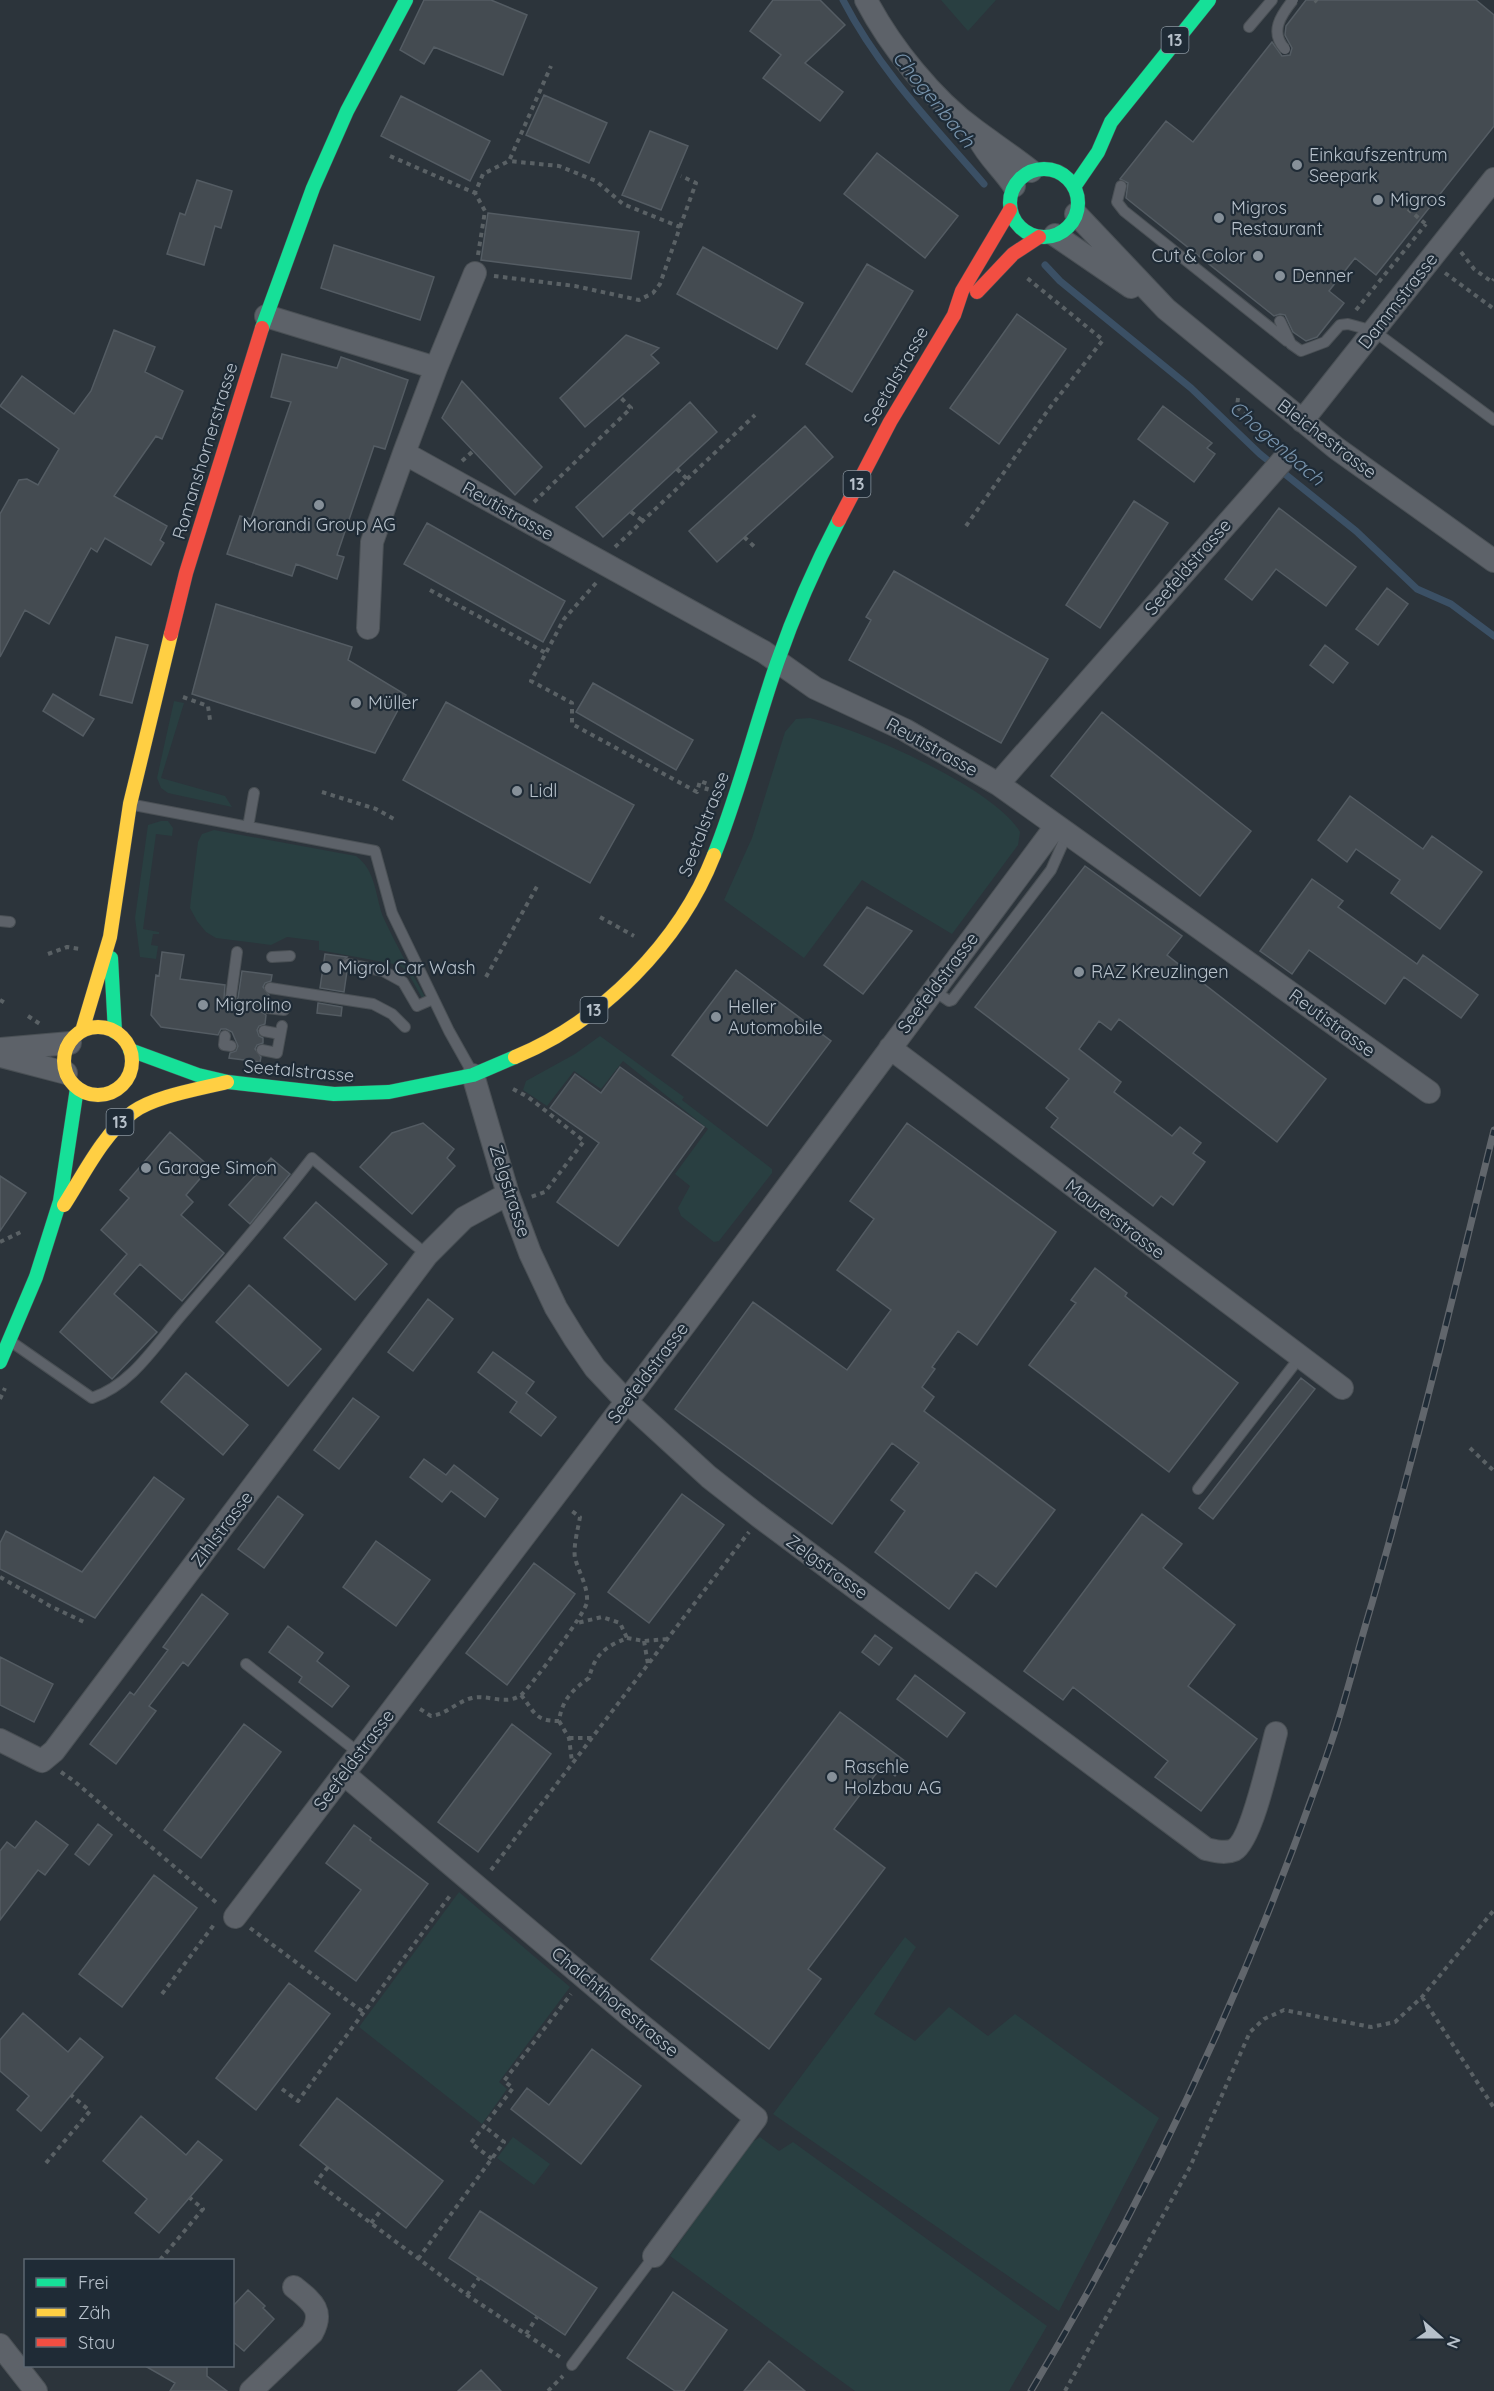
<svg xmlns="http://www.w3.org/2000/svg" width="1494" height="2391" font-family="Quicksand,sans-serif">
	<rect width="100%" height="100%" fill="#2c343b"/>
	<path fill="#293f41" d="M941,0H996L968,31Z
		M174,701L184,703L161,778L225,796L232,807L168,793L161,788L157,778Z
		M810,718C860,729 995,788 1020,832L1018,845L952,934L862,880L804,958L724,900L752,838L785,732L796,719Z
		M161,821H168L173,828L172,836L156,834L143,929L159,932V934H153L151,945L158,946L156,959L140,957L135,918L148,825Z
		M214,830L356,856C377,871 375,898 384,919C396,945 411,971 425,997L422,998L407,971L399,965L319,950V941L287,937L271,945L216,938L206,932L197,921L190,908L191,898L198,842L202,834Z
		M600,1036L684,1097L682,1100L772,1169V1173L719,1241L714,1242L681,1216L678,1208L690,1186L675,1174L708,1129L623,1061L601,1089L574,1071L547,1106L523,1090L526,1081L575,1054Z
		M459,1892L570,1987L499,2082L507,2089L482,2124L359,2027Z
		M905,1937L916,1947L874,2014L915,2041L949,2007L988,2036L1015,2014L1159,2118L1059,2311L773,2114Z
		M513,2137L550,2164L534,2185L497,2158Z
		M760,2137L779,2151L793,2142L1047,2326L1009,2391H855L670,2256L748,2145Z"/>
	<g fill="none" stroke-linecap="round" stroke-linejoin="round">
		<path stroke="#3b5065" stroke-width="7" d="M843,0C879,70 933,125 984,184
			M1045,265L1060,281L1191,388L1260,454L1356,531L1417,589L1451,604L1494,636"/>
	</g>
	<path fill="#444b51" stroke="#545c63" stroke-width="1.5" d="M424,0H491L527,15L503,75L434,47L424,64L400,50Z
		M773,0H820L845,25L805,63L843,92L820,121L763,78L781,55L750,31Z
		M1306,0H1476L1494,15V126L1376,275L1355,258L1329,291L1344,303L1317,337L1306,341L1293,332L1285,315L1280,314L1274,316L1126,198L1128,183L1120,179L1166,121L1193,142L1272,42L1282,56L1290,55L1292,48L1285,35L1286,26Z
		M544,95L607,123L589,163L526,135Z
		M401,96L490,141L470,181L381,136Z
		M650,131L688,146L661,210L622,195Z
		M877,153L958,216L925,258L844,194Z
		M197,180L232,191L221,228L215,226L204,265L167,254L180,213L185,215Z
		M488,213L639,232L631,279L481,260Z
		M334,245L434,277L420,320L321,288Z
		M703,247L803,303L777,349L677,294Z
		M867,264L913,291L852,392L806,364Z
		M1017,314L1066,349L999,444L950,408Z
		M114,330L155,347L145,372L183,391L162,439L156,436L114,496L167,526L160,540L164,543L151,565L105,538L97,552L91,548L49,624L25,610L0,657V514L19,480L27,479L38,485L59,449L0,406L22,376L74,414L91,391Z
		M626,335L659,348L651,355L659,363L585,427L560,398Z
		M282,354L337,368L341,357L408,380L385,449L374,446L337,555L344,557L337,579L296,564L292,576L227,554L240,516L251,519L291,402L271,397Z
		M462,381L542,467L515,495L442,418Z
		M690,402L717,432L603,537L576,507Z
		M1163,406L1212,443L1207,448L1215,454L1194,482L1138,439Z
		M805,426L833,457L717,562L689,531Z
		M1134,501L1168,523L1100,628L1066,605Z
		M1279,508L1356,567L1326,606L1276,569L1252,600L1225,579Z
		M427,523L565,601L543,642L404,564Z
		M894,571L1048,659L1001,743L849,660L871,620L866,617Z
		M1387,588L1408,604L1378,645L1356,629Z
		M216,604L352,647L348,660L406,695L375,753L192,694Z
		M116,637L148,645L132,703L100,695Z
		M1325,645L1348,663L1333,683L1310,665Z
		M593,683L693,740L676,770L576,712Z
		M53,694L94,719L83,736L43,711Z
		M446,702L634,805L590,883L403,780Z
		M1102,712L1251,831L1200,896L1051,776Z
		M1350,796L1423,849L1432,836L1482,872L1440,929L1391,893L1400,880L1356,849L1347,862L1318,840Z
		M1085,866L1182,936L1167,955L1326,1079L1277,1142L1119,1019L1111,1030L1099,1021L1079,1049L1121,1082L1114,1092L1172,1136L1180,1127L1201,1143L1193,1153L1205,1162L1173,1205L1161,1196L1153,1206L1051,1127L1058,1118L1046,1108L1069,1079L975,1007Z
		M1312,879L1343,901L1338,907L1417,964L1423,955L1478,995L1461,1018L1404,977L1385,1004L1309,950L1292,974L1260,951Z
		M867,907L912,931L863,994L824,965Z
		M162,952L184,955L180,979L225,985L224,998L229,1003H234L238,998L242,971L272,975L271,981L265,983L263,987L269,995L268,1001L260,1007V1011L266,1015L265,1024L259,1026L257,1030L259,1036L263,1038V1043L257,1045L255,1049L261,1057L260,1062L229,1058L230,1053L236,1051L238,1046L232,1032L226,1029H221L218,1035L161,1027L151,1015L156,975L159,976Z
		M325,954L347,957L341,963L347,971L344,992L320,988Z
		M736,970L831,1041L767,1126L672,1055Z
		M318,1003L342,1007L341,1016L317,1013Z
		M620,1067L704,1127L618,1246L557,1202L599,1143L550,1108L575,1074L601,1093Z
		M423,1123L454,1149L447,1158L455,1166L412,1214L360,1167L392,1133Z
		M907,1123L1056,1232L977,1345L958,1331L932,1367L935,1369L922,1387L934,1397L924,1411L1055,1510L996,1587L976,1572L949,1609L875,1552L905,1511L891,1500L919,1463L892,1443L832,1524L675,1409L753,1302L847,1370L891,1310L837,1270L874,1219L850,1201Z
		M170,1132L210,1167L186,1195L193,1202L181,1215L224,1253L182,1301L140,1264L114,1294L157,1332L112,1379L60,1332L127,1254L101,1230L129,1198L120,1190Z
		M271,1158L290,1174L250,1224L229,1205Z
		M0,1176L26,1193L0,1231Z
		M316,1202L387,1264L355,1300L284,1238Z
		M1095,1268L1127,1293L1125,1296L1238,1383L1169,1472L1029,1365L1076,1303L1071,1300Z
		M249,1285L321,1349L288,1386L216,1322Z
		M428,1299L453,1319L413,1371L388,1352Z
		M493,1352L534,1382L526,1393L556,1417L541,1436L510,1412L517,1402L478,1372Z
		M186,1373L248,1425L223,1455L161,1402Z
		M1301,1378L1315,1389L1213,1519L1199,1508Z
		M353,1398L379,1417L339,1469L314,1450Z
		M424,1459L446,1475L454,1465L498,1499L485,1517L451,1491L442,1502L410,1477Z
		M154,1477L184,1499L95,1618L0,1569V1543L6,1531L82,1572Z
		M682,1494L724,1525L649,1623L608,1592Z
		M278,1496L303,1515L264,1568L238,1549Z
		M1142,1514L1182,1544L1163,1568L1235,1625L1188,1686L1257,1739L1201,1811L1155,1777L1168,1761L1073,1687L1063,1700L1024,1671Z
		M376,1541L430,1580L396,1626L343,1587Z
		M534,1563L575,1594L507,1685L466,1653Z
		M202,1594L228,1614L188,1666L183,1662L149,1706L156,1711L116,1764L90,1744L130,1692L134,1695L168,1650L163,1647Z
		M288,1626L323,1653L317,1661L349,1686L332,1707L299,1682L302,1677L269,1652Z
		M875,1635L892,1648L879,1665L862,1652Z
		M0,1657L53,1684L34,1722L0,1705Z
		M915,1675L965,1713L947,1737L897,1699Z
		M840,1712L906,1762L895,1776L882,1766L834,1829L885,1868L808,1969L821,1979L769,2049L651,1959Z
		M244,1724L281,1752L201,1858L164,1830Z
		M512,1724L551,1754L478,1852L438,1822Z
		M36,1821L68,1845L45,1875L38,1870L0,1920V1851L7,1842L15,1848Z
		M98,1824L112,1835L89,1865L75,1854Z
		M354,1825L371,1838L370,1840L428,1884L356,1981L315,1951L361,1890L326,1863Z
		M154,1875L197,1908L122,2007L79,1974Z
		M289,1983L330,2014L256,2110L216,2078Z
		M23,2013L68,2052L80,2038L103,2057L41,2131L17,2110L29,2096L0,2071V2040Z
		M592,2049L641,2086L581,2164L511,2109L527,2088L549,2105Z
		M337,2098L443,2181L406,2228L300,2145Z
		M141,2116L186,2155L198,2141L222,2160L159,2233L135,2213L147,2199L103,2161Z
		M480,2211L597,2288L565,2335L449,2258Z
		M248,2290L265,2306L263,2308L274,2319L244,2351L232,2341V2307Z
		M673,2292L727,2330L684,2391H675L627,2358Z
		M769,2361L805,2391H744Z
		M145,2366H207V2376L227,2391H170L175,2383Z
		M481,2370L501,2391H458Z"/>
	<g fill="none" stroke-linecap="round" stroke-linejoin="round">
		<defs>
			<path id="lane" d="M1249,27L1272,0
				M1121,186L1117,202L1124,211L1287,341
				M1280,321L1291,344L1301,351L1325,342L1340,325L1348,324L1374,331L1494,420
				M134,805L375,851L392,913L449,1031L472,1072
				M248,827L254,793
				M0,921L10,922
				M272,957L290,956
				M348,964L383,971L403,982L417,1006L433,999
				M270,988L373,1004L392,1014L405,1027
				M933,990L949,1001L952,1000L1051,870L1067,834
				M231,996L237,952
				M267,1008L284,1010
				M264,1031L280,1034
				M225,1036L224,1045L231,1046
				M262,1050L277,1053L282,1026
				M13,1343L92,1398C133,1384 156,1344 184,1312C228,1261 271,1211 312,1158L427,1255
				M1198,1489L1300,1357
				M246,1664L359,1753
				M572,2365L654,2256"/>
			<path id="street" d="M866,0C890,46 933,100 975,130C994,144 1013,157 1031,171
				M979,139C988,157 1003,169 1014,186
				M1076,214L1166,309L1336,448L1494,561
				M1055,235L1131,287
				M266,316L436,368L404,453L764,652L815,688L905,730L998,784L1429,1092
				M436,368L475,273
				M1302,421L1494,179
				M368,628L372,542L404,453
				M998,784L1284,459
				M890,1048L1342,1388
				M0,1049L70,1043
				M1,1056L66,1073
				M473,1075L508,1194L530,1253L556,1308L575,1339L595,1368L627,1402L709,1477L760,1517L1206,1849C1215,1851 1225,1854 1234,1850C1252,1840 1270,1755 1276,1733
				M0,1740L42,1761L54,1751L427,1255L464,1218L508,1194
				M344,1774L630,2016L756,2118L654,2256
				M235,1917L686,1323L1056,826
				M0,2345L36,2391
				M251,2391L312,2333C325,2310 311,2301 294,2287"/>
			<path id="fast" d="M1010 203a34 34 0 1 1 68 0a34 34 0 1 1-68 0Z
				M1074,187L1098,152L1111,122L1209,0
				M262,328L313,188L347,111L406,0
				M714,855C739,793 755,727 777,663C794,614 815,566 839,520
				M111,958L115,1032
				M130,1050L198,1075L228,1082L334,1094L389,1092L473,1075L515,1057
				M0,1362L36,1277L60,1201L77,1088"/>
			<path id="slow" d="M64 1061a34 34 0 1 1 68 0a34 34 0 1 1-68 0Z
				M82,1031L110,937L130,804L171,634
				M515,1057C602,1021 680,942 714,855
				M64,1205C84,1174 103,1134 133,1112C155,1096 200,1089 227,1082"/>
			<path id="jam" d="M977,292L1013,254L1039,237
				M839,520L890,422L954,315L962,291L1010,210
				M171,634L186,573L262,328"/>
		</defs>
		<use href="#lane" stroke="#4a5055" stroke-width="12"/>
		<use href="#street" stroke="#4a5055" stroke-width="24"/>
		<use href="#fast" stroke="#4a5055" stroke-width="15"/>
		<use href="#slow" stroke="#4a5055" stroke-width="15"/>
		<use href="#jam" stroke="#4a5055" stroke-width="15"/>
		<path stroke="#5a6165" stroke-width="4" stroke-dasharray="4.5 4.5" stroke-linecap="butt" d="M1315,0L1317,2
			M390,156L475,193
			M1408,209L1428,226
			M680,227L696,183L681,176
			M1461,252L1474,269L1492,282L1494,279
			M478,255L485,211L475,193L483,174L509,161L551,66
			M1445,273L1494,309
			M494,276L575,286L639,300L653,293L660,284L680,227L623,204L596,181L559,166L509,161
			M1356,310L1426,224
			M1238,398L1237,407L1259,426L1272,444
			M462,461L473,451
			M677,469L687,479
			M534,502L631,408L620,397
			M631,512L643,521
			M966,526L1051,406L1103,340L1027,278
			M744,537L757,549
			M615,547L755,415
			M596,583L564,619L531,681L572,703V724L697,792L700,781L708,784L705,795
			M430,590L546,653
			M183,697L208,706L210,720
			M322,792L376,809L394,819
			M600,917L634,936
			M48,954L67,947L80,949
			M486,977L539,883
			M0,1000L5,1003
			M28,1016L40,1024
			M513,1089L528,1097L584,1141L545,1192L531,1197
			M0,1242L23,1231
			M0,1399L5,1388
			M1470,1448L1494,1471
			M0,1577L50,1606L84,1622
			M627,1638L644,1641L667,1639
			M644,1641L648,1664
			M521,1695C535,1712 534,1721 559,1721C562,1700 572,1690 589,1678C595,1654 605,1647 627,1638L620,1623L602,1617L577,1623
			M420,1709L431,1716C447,1714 456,1702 472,1698C487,1694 506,1706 521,1695C530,1688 587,1611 587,1602C588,1586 579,1573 575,1558C573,1547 578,1529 580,1517L569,1509
			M559,1721L569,1738L572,1762
			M569,1738H592
			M61,1772L74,1781L218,1904
			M491,1870L749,1532
			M250,1928L363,2012
			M162,1994L216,1922
			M1422,1997L1494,2108
			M282,2089L298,2101L452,1893
			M492,2159L471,2143L513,2088L504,2081L571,1994
			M46,2163L90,2111L71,2095
			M328,2167L316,2182L467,2295L560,2357
			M371,2223L382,2209
			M418,2259L504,2142L484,2126
			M160,2260L203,2209L190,2198
			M467,2295L479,2278
			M526,2334L537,2317
			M548,2391L563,2376
			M1065,2391L1190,2167L1250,2032L1264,2019L1284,2010L1371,2027L1395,2022L1422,1997L1494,1910"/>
		<use href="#lane" stroke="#5d6269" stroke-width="10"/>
		<use href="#street" stroke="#5d6269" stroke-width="22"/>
		<use href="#fast" stroke="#16e098" stroke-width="14"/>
		<use href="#slow" stroke="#ffcf43" stroke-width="14"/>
		<use href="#jam" stroke="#f24e42" stroke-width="14"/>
		<defs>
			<path id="rail" d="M1031,2391C1154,2185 1255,1967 1332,1740C1347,1695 1358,1649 1372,1603C1417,1447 1455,1288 1494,1130"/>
		</defs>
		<use href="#rail" stroke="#61666c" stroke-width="7"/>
		<use href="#rail" stroke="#1f2b36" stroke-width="4.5" stroke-dasharray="14" stroke-linecap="butt"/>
		<defs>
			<path id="lane-bridge" d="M1285,49C1269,32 1281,15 1293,0"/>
		</defs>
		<use href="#lane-bridge" stroke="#4a5055" stroke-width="12" stroke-linecap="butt"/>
		<use href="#lane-bridge" stroke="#5d6269" stroke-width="10"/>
	</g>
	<g fill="#869099" stroke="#1f2b36" stroke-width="2">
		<circle cx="1297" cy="165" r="6"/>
		<circle cx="1378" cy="200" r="6"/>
		<circle cx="1219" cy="218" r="6"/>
		<circle cx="1258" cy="256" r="6"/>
		<circle cx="1280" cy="276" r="6"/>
		<circle cx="319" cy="505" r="6"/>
		<circle cx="356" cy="703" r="6"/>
		<circle cx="517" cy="791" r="6"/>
		<circle cx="326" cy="968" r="6"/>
		<circle cx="1079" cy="972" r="6"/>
		<circle cx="203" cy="1005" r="6"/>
		<circle cx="716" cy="1017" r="6"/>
		<circle cx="146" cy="1168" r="6"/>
		<circle cx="832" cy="1777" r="6"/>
	</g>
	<g text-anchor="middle" stroke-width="4.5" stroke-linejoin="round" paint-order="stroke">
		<g fill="#1f2b36" stroke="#89949e" stroke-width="1.5">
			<rect x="1161.5" y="27" width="27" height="26" rx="4.5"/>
			<rect x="843.5" y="471" width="27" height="26" rx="4.5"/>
			<rect x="580.5" y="997" width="27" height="26" rx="4.5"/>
			<rect x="106.5" y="1109" width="27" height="26" rx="4.5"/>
		</g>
		<g font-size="16" font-weight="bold" fill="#b7c1cb">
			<text x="1175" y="46">13</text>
			<text x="857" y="490">13</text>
			<text x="594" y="1016">13</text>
			<text x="120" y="1128">13</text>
		</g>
		<g font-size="18" fill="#b7c1cb" stroke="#1f2b36" text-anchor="start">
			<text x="1309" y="161">Einkaufszentrum<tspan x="1309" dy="21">Seepark</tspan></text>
			<text x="1390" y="206">Migros</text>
			<text x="1231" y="214">Migros<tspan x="1231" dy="21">Restaurant</tspan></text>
			<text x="1246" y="262" text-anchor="end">Cut &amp; Color</text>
			<text x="1292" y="282">Denner</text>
			<text x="319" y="531" text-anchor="middle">Morandi Group AG</text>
			<text x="368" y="709">Müller</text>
			<text x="529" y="797">Lidl</text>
			<text x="338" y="974">Migrol Car Wash</text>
			<text x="1091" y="978">RAZ Kreuzlingen</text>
			<text x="215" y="1011">Migrolino</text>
			<text x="728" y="1013">Heller<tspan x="728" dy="21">Automobile</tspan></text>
			<text x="158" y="1174">Garage Simon</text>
			<text x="844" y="1773">Raschle<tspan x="844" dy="21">Holzbau AG</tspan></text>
		</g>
		<g font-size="18" fill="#b7c1cb" stroke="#1f2b36">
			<text transform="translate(1398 301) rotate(-52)" y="6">Dammstrasse</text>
			<text transform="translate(896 376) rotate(-60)" y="6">Seetalstrasse</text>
			<text transform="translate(1327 439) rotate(37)" y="6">Bleichestrasse</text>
			<text transform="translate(205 451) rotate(-73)" y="6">Romanshornerstrasse</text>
			<text transform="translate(508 511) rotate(29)" y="6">Reutistrasse</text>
			<text transform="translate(1188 567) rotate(-49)" y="6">Seefeldstrasse</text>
			<text transform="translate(932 747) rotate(29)" y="6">Reutistrasse</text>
			<text transform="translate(704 824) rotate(-69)" y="6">Seetalstrasse</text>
			<text transform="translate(938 983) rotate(-53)" y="6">Seefeldstrasse</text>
			<text transform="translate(1332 1023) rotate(36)" y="6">Reutistrasse</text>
			<text transform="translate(299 1071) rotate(5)" y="6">Seetalstrasse</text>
			<text transform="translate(510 1191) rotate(72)" y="6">Zelgstrasse</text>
			<text transform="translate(1115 1219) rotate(37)" y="6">Maurerstrasse</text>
			<text transform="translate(648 1373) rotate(-53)" y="6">Seefeldstrasse</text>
			<text transform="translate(222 1529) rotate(-53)" y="6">Zihlstrasse</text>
			<text transform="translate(827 1567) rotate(36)" y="6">Zelgstrasse</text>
			<text transform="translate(354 1760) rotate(-53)" y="6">Seefeldstrasse</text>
			<text transform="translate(615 2002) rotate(40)" y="6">Chalchthorestrasse</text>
		</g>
		<g font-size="20" font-style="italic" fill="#7894ad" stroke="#1f2b36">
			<text transform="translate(934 99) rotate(51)" y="7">Chogenbach</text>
			<text transform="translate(1277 443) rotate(41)" y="7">Chogenbach</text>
		</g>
	</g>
	<rect x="24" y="2259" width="210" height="108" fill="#1f2b36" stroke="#5c6772" stroke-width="1.5"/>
	<rect x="36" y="2278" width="30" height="9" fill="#16e098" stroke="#5c6772" stroke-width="1.5"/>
	<text x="78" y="2289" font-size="18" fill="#b7c1cb">Frei</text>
	<rect x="36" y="2308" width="30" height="9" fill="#ffcf43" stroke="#5c6772" stroke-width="1.5"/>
	<text x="78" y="2319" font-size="18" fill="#b7c1cb">Zäh</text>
	<rect x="36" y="2338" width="30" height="9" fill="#f24e42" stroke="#5c6772" stroke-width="1.5"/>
	<text x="78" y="2349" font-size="18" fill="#b7c1cb">Stau</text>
	<g transform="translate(1440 2337) rotate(111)" stroke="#1f2b36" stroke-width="4.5" paint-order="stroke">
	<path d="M0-4.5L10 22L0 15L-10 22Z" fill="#b7c1cb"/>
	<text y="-9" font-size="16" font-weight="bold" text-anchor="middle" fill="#b7c1cb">N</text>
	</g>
</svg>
